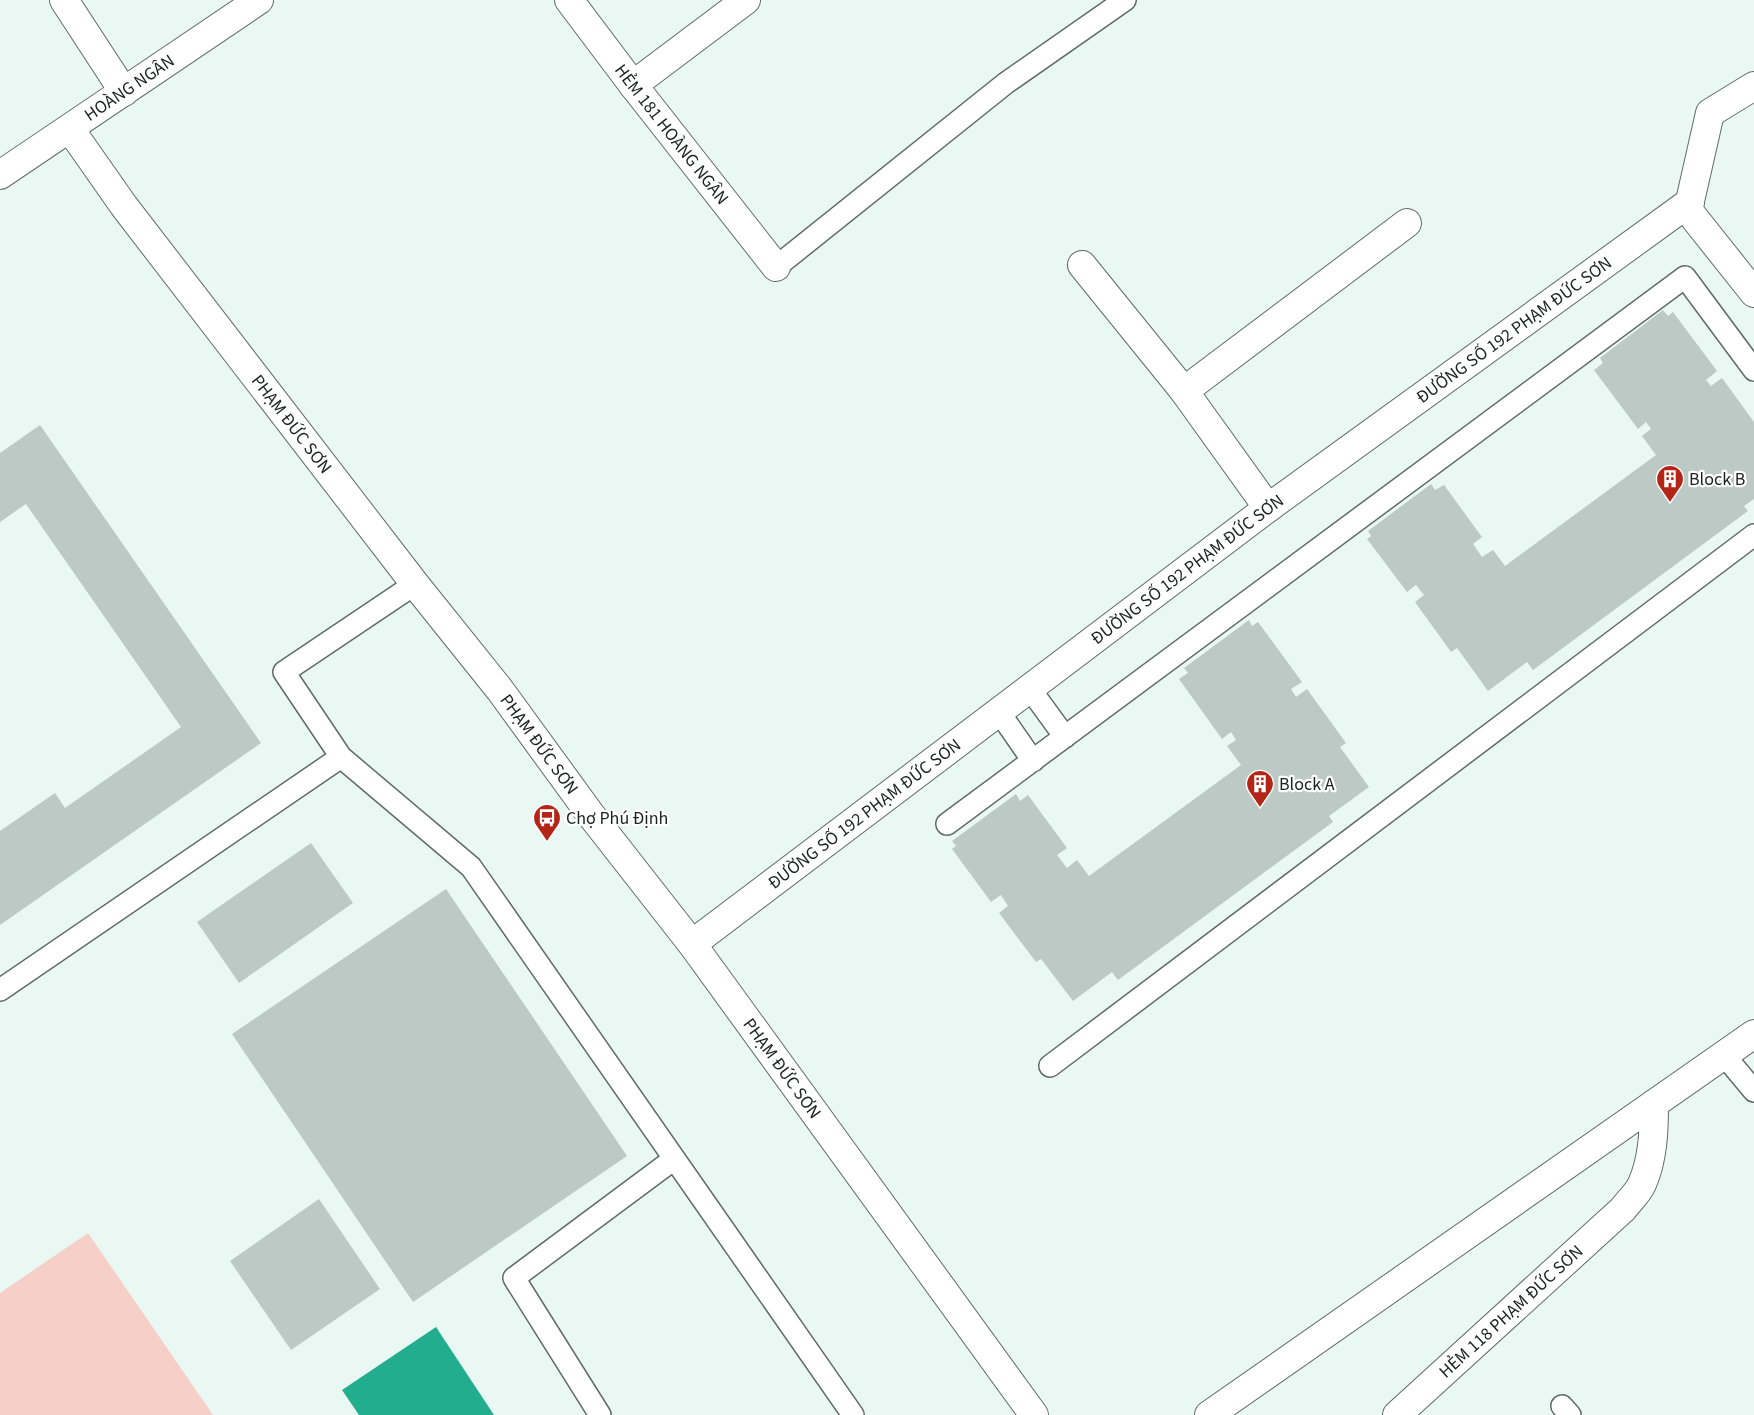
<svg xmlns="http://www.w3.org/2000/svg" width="1754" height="1415" font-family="'Source Sans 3',sans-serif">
	<rect width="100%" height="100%" fill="#eaf8f3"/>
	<path fill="#f5cfc8" d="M88,1233L213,1415H0V1293Z"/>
	<path fill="#23ad8f" d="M436,1327L494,1415H359L342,1390Z"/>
	<path fill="#bcc9c4" d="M1663,310L1668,316L1673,312L1717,371L1706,380L1711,386L1722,378L1754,422V499L1744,506L1748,511L1533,670L1527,662L1488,691L1457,648L1451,652L1415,602L1424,595L1416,585L1407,592L1367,539L1371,536L1368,531L1431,484L1435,490L1444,485L1482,537L1473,544L1482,557L1493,550L1505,566L1656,455L1642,436L1651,429L1646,422L1638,429L1594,370L1603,363L1600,358Z
		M40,425L261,743L0,925V831L55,793L65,808L181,727L26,504L0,522V453Z
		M1249,620L1252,626L1258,622L1302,682L1291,689L1296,697L1307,689L1346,743L1340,747L1369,787L1329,816L1333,822L1118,980L1112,972L1073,1001L1041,959L1036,962L999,913L1008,906L1001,895L991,902L952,849L956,846L952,841L1016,794L1020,801L1028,795L1067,848L1057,855L1067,868L1077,860L1089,876L1241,765L1227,746L1236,740L1231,732L1222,739L1179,679L1188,673L1184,668Z
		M311,843L353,903L239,983L197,922Z
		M446,889L627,1156L413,1302L232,1034Z
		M319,1199L380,1289L291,1350L230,1261Z"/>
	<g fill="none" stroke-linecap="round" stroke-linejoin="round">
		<defs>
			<path id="lane" d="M776,267L1006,83L1125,0
				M1030,689L1065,737
				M999,712L1033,761
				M341,757L471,867L853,1415
				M947,824L1685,277L1754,370
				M0,990L341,757L284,672L415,584
				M1724,1055L1754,1091
				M1050,1066L1754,535
				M1562,1406L1570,1415
				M600,1415L514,1278L674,1159"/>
			<g id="street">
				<path d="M64,0L124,92"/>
				<path id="s1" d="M569,0L633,85L776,267"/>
				<path d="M633,85L746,0"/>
				<path d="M1754,86L1710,113L1688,210L1754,293"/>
				<path d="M1082,265L1184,391L1268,508"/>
				<path d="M1184,391L1407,223"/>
				<path id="s2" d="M692,944L1268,508L1690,202"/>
				<path d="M1209,1415L1754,1034"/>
				<path id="s3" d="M1397,1415L1623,1209C1629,1201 1638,1193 1642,1184C1653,1159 1654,1131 1654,1104"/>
			</g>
			<g id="secondary">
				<path id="s4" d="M70,129L124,206L415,584L500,690L591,815L692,944L1034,1415"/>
				<path id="s5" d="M0,175L259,0"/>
			</g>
		</defs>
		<use href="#lane" stroke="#606b68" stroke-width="24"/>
		<use href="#street" stroke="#606b68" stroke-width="30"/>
		<use href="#secondary" stroke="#606b68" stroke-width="30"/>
		<use href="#lane" stroke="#fff" stroke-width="21"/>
		<use href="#street" stroke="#fff" stroke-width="28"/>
		<use href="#secondary" stroke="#fff" stroke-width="28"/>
	</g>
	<defs>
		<symbol id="building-pin" viewBox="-11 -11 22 30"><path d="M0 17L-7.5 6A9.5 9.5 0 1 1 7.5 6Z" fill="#b32516" stroke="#fff"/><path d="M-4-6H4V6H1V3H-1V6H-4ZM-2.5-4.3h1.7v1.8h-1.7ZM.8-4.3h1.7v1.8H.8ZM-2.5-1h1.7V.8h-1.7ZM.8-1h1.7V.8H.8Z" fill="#fff"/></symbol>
		<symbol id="bus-pin" viewBox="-11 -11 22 30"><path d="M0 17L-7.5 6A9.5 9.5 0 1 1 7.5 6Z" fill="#b32516" stroke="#fff"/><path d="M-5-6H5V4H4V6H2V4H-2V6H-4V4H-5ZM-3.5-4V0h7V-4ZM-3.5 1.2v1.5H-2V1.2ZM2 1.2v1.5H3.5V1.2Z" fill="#fff"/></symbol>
	</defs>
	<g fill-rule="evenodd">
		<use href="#building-pin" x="1654" y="463" width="32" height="43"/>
		<use href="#building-pin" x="1244" y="768" width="32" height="43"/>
		<use href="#bus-pin" x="531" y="802" width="32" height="43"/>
	</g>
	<g text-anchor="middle" stroke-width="4.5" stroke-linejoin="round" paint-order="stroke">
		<g font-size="18" fill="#1d2120" stroke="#fff">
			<text dy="6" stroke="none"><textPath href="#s5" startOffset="156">HOÀNG NGÂN</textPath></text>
			<text dy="6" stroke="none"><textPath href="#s1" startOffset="169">HẺM 181 HOÀNG NGÂN</textPath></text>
			<text dy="6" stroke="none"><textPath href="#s2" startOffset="1026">ĐƯỜNG SỐ 192 PHẠM ĐỨC SƠN</textPath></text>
			<text dy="6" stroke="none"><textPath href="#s4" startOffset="369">PHẠM ĐỨC SƠN</textPath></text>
			<text dy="6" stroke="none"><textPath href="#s2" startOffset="621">ĐƯỜNG SỐ 192 PHẠM ĐỨC SƠN</textPath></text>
			<text dy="6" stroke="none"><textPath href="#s4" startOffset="774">PHẠM ĐỨC SƠN</textPath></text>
			<text dy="6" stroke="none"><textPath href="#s2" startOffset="216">ĐƯỜNG SỐ 192 PHẠM ĐỨC SƠN</textPath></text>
			<text dy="6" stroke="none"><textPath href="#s4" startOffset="1179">PHẠM ĐỨC SƠN</textPath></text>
			<text dy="6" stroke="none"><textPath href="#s3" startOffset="154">HẺM 118 PHẠM ĐỨC SƠN</textPath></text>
		</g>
		<g font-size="18" fill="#1d2120" stroke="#fff" text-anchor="start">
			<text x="1689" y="485">Block B</text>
			<text x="1279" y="790">Block A</text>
			<text x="566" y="824">Chợ Phú Định</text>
		</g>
	</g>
</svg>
